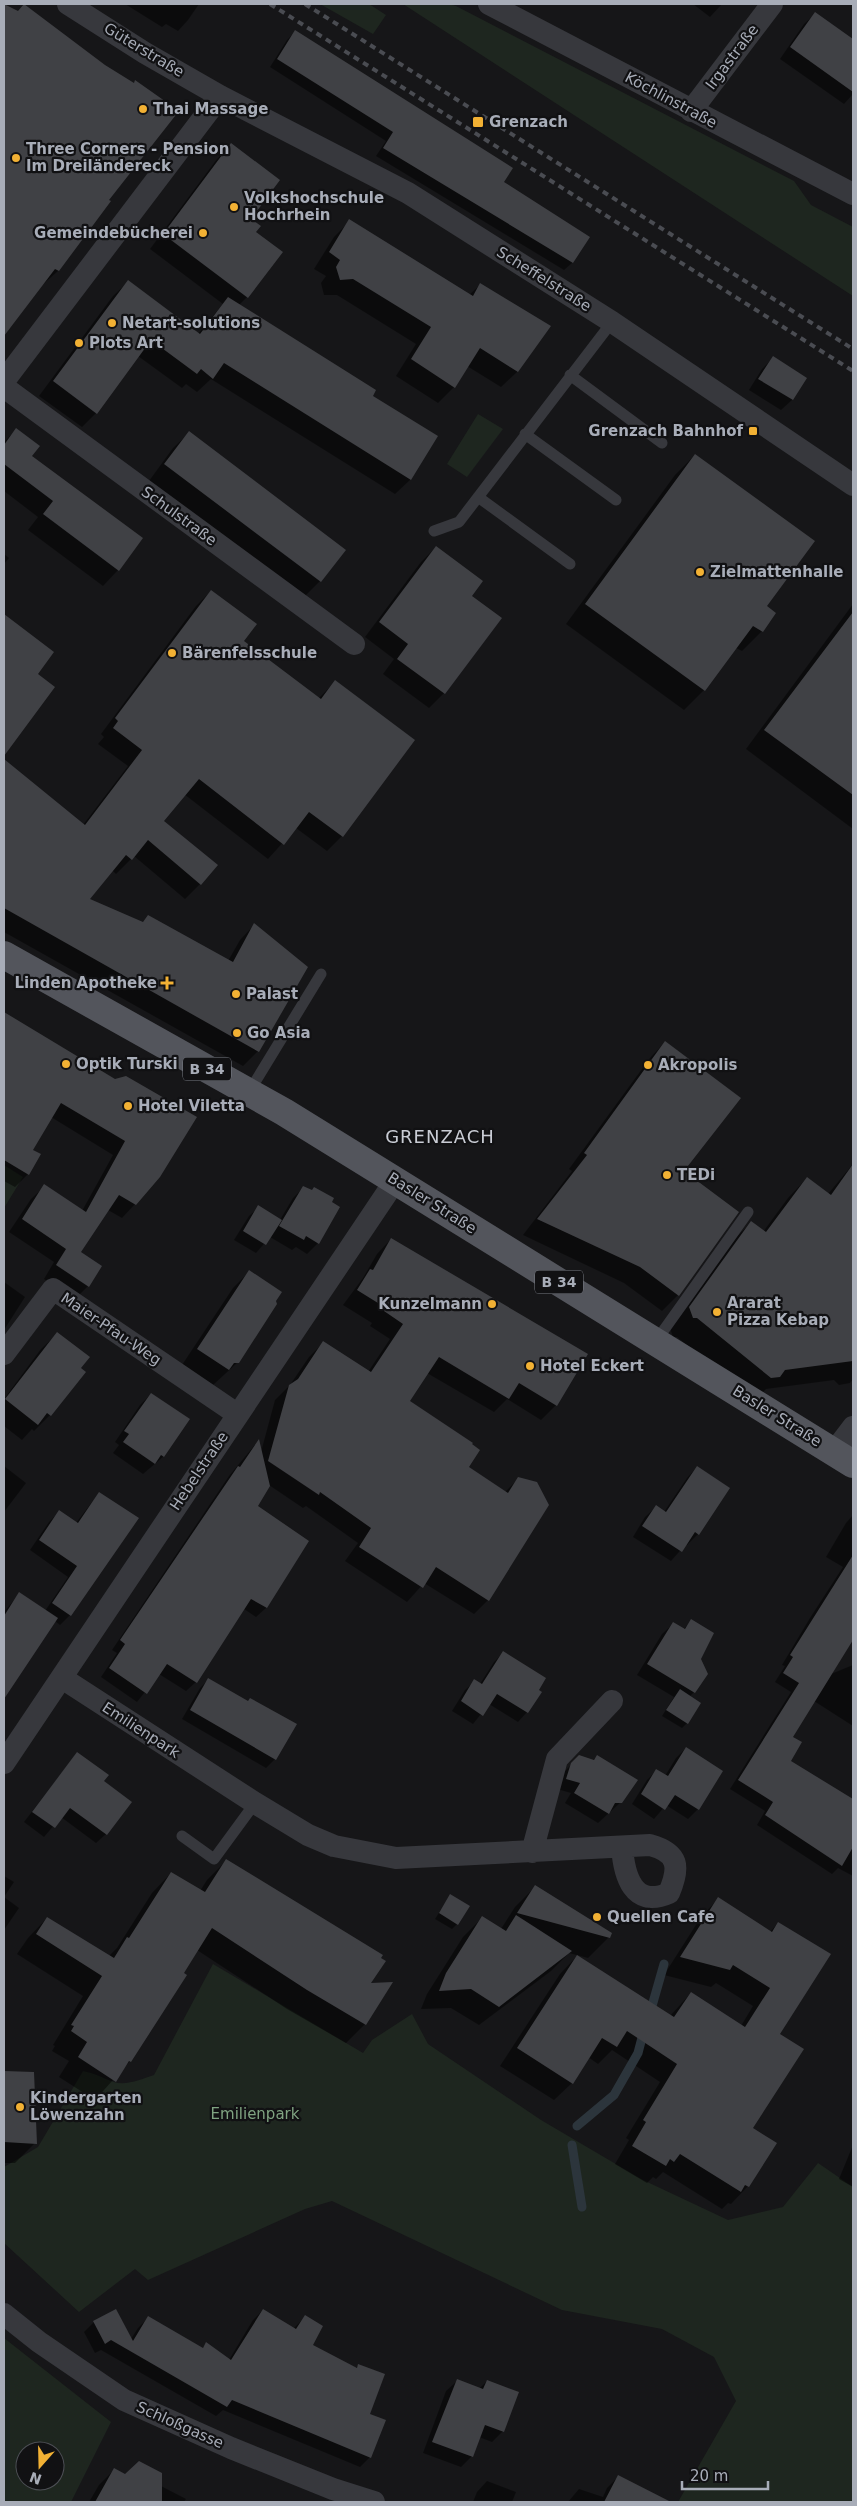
<svg xmlns="http://www.w3.org/2000/svg" width="857" height="2506" font-family="'DejaVu Sans',sans-serif">
	<rect width="100%" height="100%" fill="#161618"/>
	<path fill="#1e261f" fill-rule="evenodd" d="M320,4H369L386,15L373,34Z
		M403,4H449L456,6L794,181L811,205L853,227V296Z
		M478,414L503,429L467,477L447,464Z
		M4,1165L23,1177L4,1208Z
		M213,1964L363,2053L372,2040L412,2014L428,2044L541,2120L643,2180L728,2220L783,2207L818,2163L853,2187V2502H678L736,2401L714,2357L662,2329L562,2310L332,2201L305,2209L148,2280L135,2269L79,2312L4,2243V2167L38,2147L83,2071C94,2073 103,2078 114,2082C126,2086 142,2079 154,2075Z
		M4,2338L111,2422L71,2502H4ZM25,2451H55V2481H25Z"/>
	<path fill="#0007" d="M4,4L17,12L109,202L58,271L41,286L4,334Z
		M125,4H199L188,20L178,31L166,24L162,27Z
		M693,4H722L710,17Z
		M815,14L853,41V94L844,104L780,59L804,24Z
		M295,32L502,183L588,237L572,263L564,270L376,156L386,141L270,67L287,40Z
		M231,145L254,232L247,297L239,305L371,396L437,436L410,480L395,494L211,379L197,392L186,384L182,388L138,356L96,413L82,427L39,396L113,296L128,282L198,334L223,304L150,249L217,159Z
		M350,221L469,295L480,285L549,327L517,372L501,387L467,366L454,387L438,403L396,376L416,344L337,295H324L321,283L326,276L314,269L334,237Z
		M773,358L805,378L792,400L781,410L749,390L762,369Z
		M16,430L31,457L142,538L118,570L103,586L28,530L38,517L4,491V442Z
		M189,433L344,550L320,581L304,597L149,481L173,448Z
		M695,455L766,607L762,631L742,651L736,648L704,690L684,710L566,624L675,475Z
		M436,547L470,596L500,618L444,693L429,708L383,674L394,659L365,637L421,562Z
		M4,554L9,558L4,564Z
		M211,591L242,641L318,699L335,682L413,740L342,836L327,851L296,828L268,859L184,794L162,821L216,865L200,884L185,899L134,856L116,874L112,870L88,899L228,961L240,940L254,925L258,1051L243,1066L4,932V761L83,825L128,766L98,744L104,737L101,734L196,606Z
		M853,604V829L746,749Z
		M4,616L52,652L36,674L54,687L4,754Z
		M4,1014L115,1080L126,1077L135,1204L122,1218L108,1210L79,1253L88,1286L75,1299L44,1279L54,1262L9,1232L31,1199L45,1186L82,1211L113,1155L51,1117L31,1150L28,1174L15,1187L4,1181Z
		M665,1042L682,1172L678,1295L662,1311L624,1283L523,1235L572,1171L569,1169L650,1058Z
		M853,1164V1379L850,1383L839,1385L834,1380L766,1389L759,1396L751,1397L677,1337H673L670,1328L731,1242L751,1223L763,1232L788,1198L807,1178L828,1194Z
		M304,1187L318,1243L307,1254L296,1247L292,1250L270,1237L256,1253L234,1240L249,1216L259,1207L280,1220L293,1198Z
		M391,1239L556,1405L541,1420L507,1399L494,1412L427,1373L408,1402L467,1467L505,1492L518,1479L488,1600L474,1614L424,1583L407,1602L345,1561L358,1543L306,1506L303,1508L269,1485L256,1507L307,1541L266,1608L256,1617L244,1609L196,1682L186,1691L159,1674L137,1702L101,1677L117,1653L112,1650L229,1476L258,1441L261,1452L275,1400L290,1385L309,1357L323,1343L368,1372L390,1339L370,1326L372,1323L343,1305L363,1278L377,1254Z
		M249,1272L238,1362L213,1385L182,1365L233,1288Z
		M4,1282L25,1297L4,1330Z
		M57,1334L79,1369L50,1415L34,1431L32,1429L22,1440L4,1426V1399L41,1349Z
		M151,1394L164,1456L143,1474L113,1453L119,1445L115,1442L140,1405Z
		M4,1466L26,1483L4,1512Z
		M697,1467L729,1488L698,1534L687,1545L686,1544L671,1561L633,1537L645,1517L656,1507L664,1512L687,1478Z
		M99,1493L70,1615L60,1625L55,1621L4,1696V1612L19,1594L45,1611L68,1577L30,1550L49,1522L59,1512L76,1523Z
		M853,1515V1638L831,1674L853,1665V1726L814,1701L791,1737L789,1761L835,1812L853,1824V1876L838,1868L832,1874L757,1825L765,1811L730,1789L791,1692L775,1682L785,1666L782,1665L810,1618L843,1567L826,1557L846,1523Z
		M691,1621L699,1659L694,1692L689,1697L687,1723L682,1728L662,1716L674,1697L637,1675L662,1634L673,1624L683,1630Z
		M503,1653L540,1693L527,1712L518,1722L489,1704L473,1724L452,1711L465,1690L475,1681L480,1684L494,1662Z
		M209,1679L247,1702L250,1699L275,1759L266,1768L182,1719L200,1688Z
		M686,1748L722,1771L698,1809L688,1819L666,1805L654,1819L632,1804L647,1780L657,1770L665,1776L676,1758Z
		M77,1753L106,1834L96,1843L61,1817L44,1837L24,1822Z
		M580,1756L593,1760L597,1757L621,1802L598,1823L565,1803L571,1793L557,1789L562,1774Z
		M226,1861L379,1958L369,1984L365,2024L346,2043L287,2009L197,1950L130,2061L95,2100L59,2077L69,2061L52,2051L55,2046L53,2045L83,1996L17,1954L28,1938L47,1918L109,1956L117,1948L152,1893L171,1873L200,1891L207,1880Z
		M4,1876L14,1882L4,1897Z
		M535,1887L609,1937L588,1958L569,1953L551,1971L479,2025L451,2008L421,2009L427,1994L463,1937L482,1918L501,1929L515,1907Z
		M450,1896L457,1924L452,1929L435,1919Z
		M4,1897L19,1908L4,1930Z
		M718,1899L770,1932L778,1923V2034L751,2128L748,2186L731,2204L728,2203L722,2209L663,2172L656,2179L653,2177L647,2183L615,2164L629,2140L626,2138L660,2082L612,2050L598,2064L588,2057L572,2083L554,2100L500,2066L560,1974L577,1956L670,2016L691,1993L741,2026L753,2006L716,1983L711,1987L664,1975L701,1917Z
		M4,2072L33,2073L35,2143L15,2163H4Z
		M853,2145V2187L839,2179Z
		M263,2310L293,2329L305,2317L311,2346L356,2368L359,2365L368,2415L370,2457L360,2467L223,2410L216,2416L101,2350L95,2353L84,2332L94,2322L131,2339L138,2328L148,2318L202,2349L206,2344L229,2360L253,2320Z
		M457,2381L479,2389L487,2381L503,2431L492,2442L479,2437L472,2456L461,2467L423,2453L446,2391Z
		M115,2469L125,2475L161,2486L186,2499L184,2502H89L99,2485Z
		M618,2477L657,2496L654,2502H568L579,2489L603,2497L607,2488Z
		M487,2481L516,2492L512,2502H473L477,2492Z"/>
	<g fill="none" stroke-linecap="round" stroke-linejoin="round">
		<path stroke="#2c353c" stroke-width="9" d="M650,2013L664,1964
			M577,2126L614,2095L638,2053L644,2030
			M572,2145L582,2207"/>
	</g>
	<path fill="#404145" d="M4,4L18,11L24,4L105,65L134,83L135,80L179,111L109,200L111,201L59,271L55,269L4,336Z
		M815,12L853,39V92L790,47Z
		M295,30L513,168L504,182L590,237L573,263L383,148L393,132L277,59Z
		M231,143L280,180L251,219L261,226L256,232L283,252L248,298L163,234Z
		M349,219L473,296L480,283L551,326L518,372L480,348L455,388L411,359L431,327L353,279L340,280L336,267L340,260L329,252Z
		M128,280L200,334L228,297L376,390L373,396L438,436L411,480L224,363L213,379L201,369L197,374L151,340L97,414L53,381Z
		M773,356L807,378L793,400L758,379Z
		M16,428L40,446L32,456L143,538L119,571L43,514L53,501L4,464V445Z
		M189,431L346,550L321,582L164,464Z
		M695,454L815,541L767,606L776,613L763,632L753,626L705,691L585,604Z
		M436,546L483,581L472,596L502,618L445,694L397,659L408,644L379,622Z
		M211,590L257,624L244,641L321,699L335,680L415,740L343,837L309,812L284,845L199,779L164,821L218,865L201,885L148,840L132,860L126,855L90,899L143,922L148,915L233,962L254,923L308,967L259,1052L4,908V759L85,825L142,750L113,728L118,721L115,718Z
		M853,612V795L764,730Z
		M4,614L54,652L38,674L55,687L4,756Z
		M4,1012L115,1079L126,1076L197,1117L160,1177L136,1205L119,1195L81,1252L102,1266L89,1287L56,1265L66,1249L22,1219L44,1184L86,1212L125,1141L61,1103L33,1150L41,1154L29,1175L4,1160Z
		M665,1041L741,1098L684,1171L739,1212L679,1296L640,1267L537,1219L587,1155L584,1153Z
		M853,1164V1361L785,1370L780,1377L771,1378L697,1318H693L689,1307L751,1221L766,1232L807,1177L831,1195Z
		M303,1186L312,1190L314,1187L334,1198L332,1202L340,1207L319,1244L306,1236L304,1240L279,1226Z
		M258,1205L282,1220L266,1245L243,1231Z
		M391,1238L588,1354L557,1406L519,1383L509,1399L439,1357L410,1401L473,1443L472,1444L480,1450L469,1467L508,1493L518,1477L537,1482L549,1505L489,1601L436,1567L423,1588L359,1547L371,1528L320,1492L319,1495L268,1461L289,1385L298,1379L323,1341L371,1372L403,1324L384,1311L386,1308L357,1290L370,1269L373,1270Z
		M249,1270L282,1292L276,1301L277,1304L239,1363H234L229,1370L197,1349Z
		M57,1332L90,1357L81,1368L86,1372L51,1416L47,1413L38,1425L5,1399Z
		M151,1393L190,1419L164,1457L161,1455L155,1464L123,1442L129,1434L124,1431Z
		M259,1439L270,1486L258,1506L309,1541L267,1608L251,1599L197,1683L167,1664L147,1694L109,1668L125,1644L120,1640L238,1466L240,1467Z
		M697,1466L730,1488L699,1535L695,1532L682,1552L642,1526L656,1505L666,1512Z
		M99,1492L139,1518L71,1616L52,1603L77,1566L39,1540L59,1510L78,1523Z
		M853,1555V1640L793,1737L802,1742L791,1761L853,1799V1847L842,1866L765,1815L773,1802L738,1780L799,1683L783,1673L793,1657L790,1655Z
		M19,1592L58,1618L4,1699V1616Z
		M691,1619L714,1633L701,1659L708,1674L695,1693L647,1664L673,1622L685,1629Z
		M503,1651L546,1678L539,1690L542,1692L528,1713L497,1694L483,1716L461,1701L474,1679L482,1684Z
		M208,1678L248,1701L250,1698L297,1724L276,1760L190,1710Z
		M680,1689L701,1703L688,1724L666,1710Z
		M686,1747L723,1771L699,1810L675,1795L665,1810L641,1794L656,1769L668,1776Z
		M77,1752L109,1775L104,1781L132,1802L107,1835L70,1808L55,1828L32,1812Z
		M579,1755L594,1760L597,1755L638,1780L622,1803H615L609,1814L574,1793L580,1783L566,1779L571,1763Z
		M226,1859L383,1955L381,1958L386,1961L371,1983L393,1982L366,2025L307,1990L212,1928L184,1973L187,1975L131,2062L129,2061L116,2082L78,2057L87,2042L71,2031L74,2026L71,2025L102,1976L36,1934L47,1917L114,1958L127,1937L129,1938L171,1872L205,1892Z
		M535,1885L612,1933L610,1938L517,1913Z
		M450,1894L470,1906L458,1925L439,1913Z
		M718,1897L772,1932L778,1922L831,1954L780,2034L804,2049L753,2128L777,2143L749,2187L745,2185L741,2192L680,2154L674,2162L670,2159L666,2166L632,2146L646,2122L643,2120L677,2064L627,2031L617,2047L602,2038L573,2084L517,2048L577,1955L674,2017L691,1992L745,2027L770,1988L733,1965L730,1970L680,1957Z
		M516,1915L572,1951L499,2007L471,1989L439,1991L446,1973L482,1916L506,1931Z
		M4,2071L34,2072L37,2144L4,2142Z
		M116,2309L133,2341L148,2316L203,2348L206,2342L231,2360L263,2309L296,2329L305,2315L323,2326L313,2345L357,2368L358,2364L385,2374L370,2414L386,2420L371,2458L232,2400L227,2407L111,2340L105,2344L93,2321Z
		M457,2379L483,2389L487,2380L519,2392L504,2432L485,2425L473,2457L432,2442Z
		M139,2461L162,2473V2502H95L114,2468L125,2474Z
		M618,2475L671,2502H604Z"/>
	<g fill="none" stroke-linecap="round" stroke-linejoin="round">
		<path stroke="#37383d" stroke-width="11" d="M570,375L662,443
			M525,434L616,500
			M478,497L570,564
			M434,531L459,522L612,322
			M249,1092L321,974
			M656,1341L748,1212
			M182,1836L214,1859L255,1803"/>
		<path stroke="#37383d" stroke-width="22" d="M68,4L145,53L220,96L408,193L612,322L853,485
			M489,4L853,194
			M691,111L772,4
			M4,381L220,96
			M4,387L354,644
			M4,1354L53,1289L237,1414
			M834,1452L853,1427
			M62,1678L255,1803L308,1835L334,1846L396,1858L650,1845C679,1853 680,1867 669,1893C633,1909 624,1875 622,1847
			M4,1763L395,1181
			M532,1852L557,1759L612,1701
			M4,2314L39,2342L124,2400L231,2448L333,2489L374,2502"/>
		<path stroke="#53555c" stroke-width="28" d="M4,955L284,1112L853,1464"/>
		<path stroke="#4a4c52" stroke-width="4" stroke-dasharray="6 5" stroke-linecap="butt" d="M270,4L853,371
			M305,4L853,349"/>
	</g>
	<g fill="#f2b134" stroke="#111113" stroke-width="2">
		<circle cx="143" cy="109" r="5"/>
		<rect x="472" y="116" width="12" height="12" rx="2.5"/>
		<circle cx="16" cy="158" r="5"/>
		<circle cx="234" cy="207" r="5"/>
		<circle cx="203" cy="233" r="5"/>
		<circle cx="112" cy="323" r="5"/>
		<circle cx="79" cy="343" r="5"/>
		<rect x="748" y="426" width="10" height="10" rx="2.5"/>
		<circle cx="700" cy="572" r="5"/>
		<circle cx="172" cy="653" r="5"/>
		<path d="M164.5 975.5h5v5h5v5h-5v5h-5v-5h-5v-5h5z"/>
		<circle cx="236" cy="994" r="5"/>
		<circle cx="237" cy="1033" r="5"/>
		<circle cx="66" cy="1064" r="5"/>
		<circle cx="648" cy="1065" r="5"/>
		<circle cx="128" cy="1106" r="5"/>
		<circle cx="667" cy="1175" r="5"/>
		<circle cx="492" cy="1304" r="5"/>
		<circle cx="717" cy="1312" r="5"/>
		<circle cx="530" cy="1366" r="5"/>
		<circle cx="597" cy="1917" r="5"/>
		<circle cx="20" cy="2107" r="5"/>
	</g>
	<g text-anchor="middle" stroke-width="4.5" stroke-linejoin="round" paint-order="stroke">
		<g fill="#111113" stroke="#7b7e86" stroke-width="1">
			<rect x="183" y="1057.5" width="48" height="23" rx="4"/>
			<rect x="535" y="1270.5" width="48" height="23" rx="4"/>
		</g>
		<g font-size="14" font-weight="bold" fill="#a8adb8">
			<text x="207" y="1074">B 34</text>
			<text x="559" y="1287">B 34</text>
		</g>
		<g font-size="15" fill="#a8adb8" stroke="#111113">
			<text transform="translate(144 50) rotate(31)" y="5">Güterstraße</text>
			<text transform="translate(732 57) rotate(-53)" y="5">Irgastraße</text>
			<text transform="translate(671 100) rotate(28)" y="5">Köchlinstraße</text>
			<text transform="translate(544 279) rotate(32)" y="5">Scheffelstraße</text>
			<text transform="translate(179 516) rotate(36)" y="5">Schulstraße</text>
			<text transform="translate(432 1203) rotate(32)" y="5">Basler Straße</text>
			<text transform="translate(111 1329) rotate(34)" y="5">Maier-Pfau-Weg</text>
			<text transform="translate(777 1416) rotate(32)" y="5">Basler Straße</text>
			<text transform="translate(199 1471) rotate(-56)" y="5">Hebelstraße</text>
			<text transform="translate(141 1730) rotate(33)" y="5">Emilienpark</text>
			<text transform="translate(180 2425) rotate(24)" y="5">Schloßgasse</text>
		</g>
		<g font-size="15" font-weight="bold" fill="#a8adb8" stroke="#111113" text-anchor="start">
			<text x="153" y="114">Thai Massage</text>
			<text x="489" y="127">Grenzach</text>
			<text x="26" y="154">Three Corners - Pension<tspan x="26" dy="17">Im Dreiländereck</tspan></text>
			<text x="244" y="203">Volkshochschule<tspan x="244" dy="17">Hochrhein</tspan></text>
			<text x="193" y="238" text-anchor="end">Gemeindebücherei</text>
			<text x="122" y="328">Netart-solutions</text>
			<text x="89" y="348">Plots Art</text>
			<text x="743" y="436" text-anchor="end">Grenzach Bahnhof</text>
			<text x="710" y="577">Zielmattenhalle</text>
			<text x="182" y="658">Bärenfelsschule</text>
			<text x="157" y="988" text-anchor="end">Linden Apotheke</text>
			<text x="246" y="999">Palast</text>
			<text x="247" y="1038">Go Asia</text>
			<text x="76" y="1069">Optik Turski</text>
			<text x="658" y="1070">Akropolis</text>
			<text x="138" y="1111">Hotel Viletta</text>
			<text x="677" y="1180">TEDi</text>
			<text x="727" y="1308">Ararat<tspan x="727" dy="17">Pizza Kebap</tspan></text>
			<text x="482" y="1309" text-anchor="end">Kunzelmann</text>
			<text x="540" y="1371">Hotel Eckert</text>
			<text x="607" y="1922">Quellen Cafe</text>
			<text x="30" y="2103">Kindergarten<tspan x="30" dy="17">Löwenzahn</tspan></text>
		</g>
		<g font-size="15" fill="#7fa381" stroke="#111113">
			<text x="255" y="2119">Emilienpark</text>
		</g>
		<g font-size="18" letter-spacing="1" fill="#c9ccd4" stroke="#111113">
			<text x="440" y="1143">GRENZACH</text>
		</g>
	</g>
	<rect width="857" height="2506" fill="none" stroke="#a8adb8" stroke-width="10"/>
	<g transform="translate(40 2466) rotate(200)"><circle r="24" fill="#111113" stroke="#4d4f55"/>
	<path d="M0-4L9 19L0 12L-9 19Z" fill="#f2b134"/>
	<text y="-8" font-size="14" font-weight="bold" text-anchor="middle" fill="#a8adb8">N</text>
	</g>
	<path d="M682 2481v8h86v-8" fill="none" stroke="#a8adb8" stroke-width="2.5"/>
	<text x="690" y="2481" font-size="15" fill="#a8adb8" stroke="#111113" stroke-width="4" paint-order="stroke">20 m</text>
</svg>
